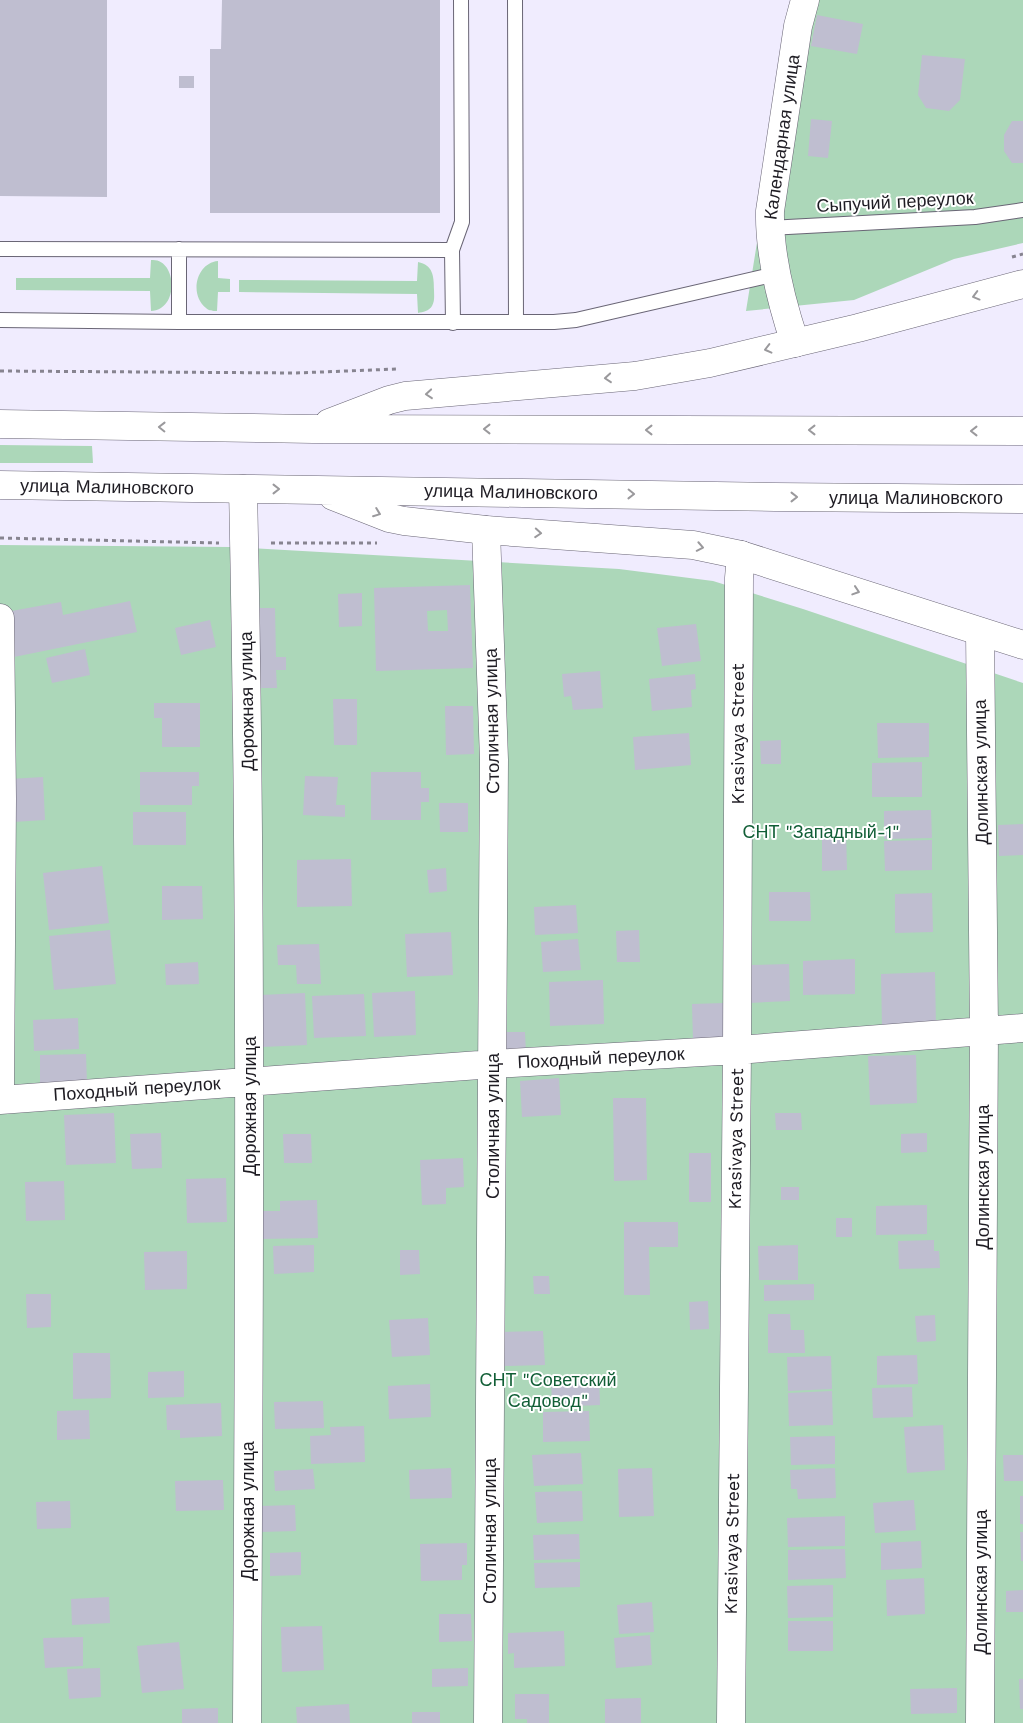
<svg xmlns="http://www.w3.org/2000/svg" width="1023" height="1723" font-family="'Work Sans',sans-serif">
	<rect width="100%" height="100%" fill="#f0ecfe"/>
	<path fill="#acd7b9" d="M796,0H1023V243L954,259L854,300L746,311Z
		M151,260C177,257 180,310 151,311L150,291L16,290V278H150Z
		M218,261V278L230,279V292H218L217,311C213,311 209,311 206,308C189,295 196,263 218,261Z
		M418,262C433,265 434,276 434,290C434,295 435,301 432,306C429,311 423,312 418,313L417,294L239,292V280L417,281Z
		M0,445L92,446L93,463H0Z
		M0,545L230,547L619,569L713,581L803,609L1023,683V1723H0Z"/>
	<path fill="#bfbed0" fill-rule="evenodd" d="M0,0H107V197L0,196Z
		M222,0H440V213H210V49H221Z
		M817,15L863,24L857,54L811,46Z
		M922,55L965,59L960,100L949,111L926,108L918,95Z
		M179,76H194V88H179Z
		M811,119L832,121L828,158L808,156Z
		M1012,121H1023V163H1012L1004,151V135Z
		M470,585L473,668L376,671L374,588ZM447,610L448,631H428L427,611Z
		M362,593V626L339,627L338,594Z
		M130,601L137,632L14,657L6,612L61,602L63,615Z
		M253,608H275L276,657H286V670H276L277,688H255Z
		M210,620L216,647L181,655L175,628Z
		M696,624L701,661L662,666L657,628Z
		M85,649L90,675L52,683L46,658Z
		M600,671L603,708L573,710L571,696L564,697L562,674Z
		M695,674L696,689L691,690L692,707L652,711L649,679Z
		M333,699H357V745H334Z
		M154,703H200V747H162V718H154Z
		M445,706H473L474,754L446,755Z
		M877,723H929V757L878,758Z
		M689,733L691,765L635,770L633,737Z
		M781,740V764H761L760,741Z
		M922,762V797H872V763Z
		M140,772H199V786H192V805H140Z
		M371,772H421V788H429V802H421V820H371Z
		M305,776L338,777L336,805H345V817L303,815Z
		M43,777L45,820L13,822L10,779Z
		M439,803H468V832H440Z
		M931,810L932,838L884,839V811Z
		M133,812H186V845H133Z
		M1023,824V855L999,856L998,825Z
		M822,830H846L847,870L822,871Z
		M932,840V870L885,871L884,841Z
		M351,859L352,906L297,907V860Z
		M102,866L109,923L49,930L43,873Z
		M446,868L447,891L429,893L427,870Z
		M162,886H202L203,919L162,920Z
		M769,892H810L811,921H769Z
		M932,893L933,932L895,933V894Z
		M576,905L578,933L535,935L534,907Z
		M110,930L116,984L54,990L49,936Z
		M639,930L640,962H617L616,931Z
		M451,932L453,975L407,977L405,934Z
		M578,939L581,970L543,972L541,942Z
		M319,944L321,984H297L296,965H278L277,945Z
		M855,959V994L803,995V961Z
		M198,962L199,984L166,985L165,964Z
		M789,964L790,1001L749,1003V965Z
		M935,972L936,1026L882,1027L881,974Z
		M603,980L604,1024L550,1026L549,982Z
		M415,991L416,1035L374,1037L372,993Z
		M305,993L307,1045L262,1047L260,995Z
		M364,994L366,1036L314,1038L312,996Z
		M725,1003V1040L693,1041L692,1004Z
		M78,1018L79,1049L34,1051L33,1020Z
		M502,1032H525L526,1053H503Z
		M86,1054L87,1083L40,1084V1055Z
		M916,1055L917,1103L870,1105L868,1056Z
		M559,1078L561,1115L522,1117L520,1081Z
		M613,1098H646L647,1180L614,1181Z
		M114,1113L116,1163L66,1165L64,1115Z
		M775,1113H801L802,1130H776Z
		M161,1133L162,1168L132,1169L130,1134Z
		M927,1133V1152L901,1153V1134Z
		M283,1134H311L312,1163H284Z
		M689,1153H711V1202H689Z
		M463,1158L464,1187L446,1188V1204L422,1205L420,1160Z
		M226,1178L227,1222L187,1223L186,1179Z
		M64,1181L65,1220L26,1221L25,1182Z
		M781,1187H799V1200H781Z
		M317,1200L318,1238L261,1239L260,1211H280V1201Z
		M927,1205V1234L876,1235V1206Z
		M836,1218H852V1237H836Z
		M624,1222H678V1247H649L650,1295H624Z
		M934,1240V1251H939L940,1268L899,1269L898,1241Z
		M314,1245V1272L274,1274L273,1246Z
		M798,1245V1280H759L758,1246Z
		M400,1250H419L420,1274L400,1275Z
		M187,1251V1289L145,1290L144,1252Z
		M533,1276H549L550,1294H534Z
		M814,1284V1300L764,1301V1285Z
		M26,1294H51V1327L27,1328Z
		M708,1301L709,1329L690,1330L689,1302Z
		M768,1314H790L791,1330H804L805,1353H768Z
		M935,1315L936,1341L917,1342L915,1316Z
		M428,1318L430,1355L392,1357L389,1320Z
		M543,1331L545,1365L503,1366L502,1332Z
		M73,1353H110L111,1398L73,1399Z
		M917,1355L918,1384L877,1385V1356Z
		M831,1356L832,1389L788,1391L787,1357Z
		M184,1371V1397L148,1398V1372Z
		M599,1376L600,1405L552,1407L551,1377Z
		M430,1384L431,1417L389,1419L388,1386Z
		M912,1387L913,1417L873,1418L872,1388Z
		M832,1391L833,1425L789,1426L788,1393Z
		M323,1401L324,1428L275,1429L274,1402Z
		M221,1403L222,1436L180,1438V1430H167L166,1405Z
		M89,1410L90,1439L57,1440V1411Z
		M589,1411L590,1441L543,1442V1412Z
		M943,1425L945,1470L907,1473L904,1427Z
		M364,1426L365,1462L311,1464L310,1436L331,1435L330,1427Z
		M835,1436V1464L791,1465L790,1437Z
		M581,1453L583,1484L534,1486L532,1455Z
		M1003,1455H1023V1481H1004Z
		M451,1468L452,1498L410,1499L409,1470Z
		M652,1468L654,1516L619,1517L618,1469Z
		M835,1468L836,1498L798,1499L797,1489H791L790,1470Z
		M313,1469L315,1489L275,1491L274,1471Z
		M223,1480L224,1510L176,1511L175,1481Z
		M582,1491L583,1521L537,1523L535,1492Z
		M1020,1496H1023V1524H1020Z
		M914,1500L916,1530L875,1533L873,1503Z
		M70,1501L71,1528L37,1529L36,1502Z
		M295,1505L296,1531L260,1532V1506Z
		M845,1516V1546L788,1547L787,1518Z
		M1020,1532H1023V1561H1021Z
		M579,1534L580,1559L534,1560L533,1535Z
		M921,1541L922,1568L881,1570V1543Z
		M467,1543V1565H462V1580L421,1581L420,1544Z
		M845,1549L846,1578L788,1580V1550Z
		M301,1552V1575L270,1576V1553Z
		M580,1562V1587L535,1588L534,1563Z
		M924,1578L925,1614L887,1616L886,1580Z
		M833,1585V1617L788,1618L787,1586Z
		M1023,1590V1612H1006V1591Z
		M109,1597L110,1623L72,1625L71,1599Z
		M652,1602L654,1632L619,1634L617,1605Z
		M439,1614H471L472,1641L439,1642Z
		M788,1621H833V1651H788Z
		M322,1626L324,1670L282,1672L281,1627Z
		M564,1631L565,1666L514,1668V1653L508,1654V1633Z
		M650,1635L652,1665L616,1668L614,1638Z
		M83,1637V1666L45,1668L43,1638Z
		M179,1642L184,1689L142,1693L137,1646Z
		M100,1668L101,1697L69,1699L67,1669Z
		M468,1668V1686L432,1687V1669Z
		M1019,1679H1023V1709H1020Z
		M957,1688V1713L911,1714L910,1689Z
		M515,1694H549V1723H527V1719H515Z
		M641,1698V1723H605V1699Z
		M349,1704L350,1723H297L296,1707Z
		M218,1708V1723H182V1709Z
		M412,1712H440V1723H412Z"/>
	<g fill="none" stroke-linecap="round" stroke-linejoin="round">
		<defs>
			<path id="service" d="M515,0L516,322
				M769,228L975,217L1023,210
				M0,249L452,250L453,323
				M179,249V322H554L576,320L776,274
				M452,250L462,222L461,0
				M0,320L179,322"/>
			<path id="minor" d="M795,343C781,301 769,255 770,211L798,26L805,0
				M243,489C252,900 249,1312 247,1723
				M486,530L494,760L488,1723
				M0,618L2,799L0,1090
				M0,1100L493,1064L737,1050L1023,1028
				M731,1723L737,1050L739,578L741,555
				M980,1723L984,1030L980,632"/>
			<path id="trunk" d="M329,423L389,400L405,396L635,376L710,363L858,328L1023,284
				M0,424L313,429L1023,431
				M0,485L775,497L1023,499
				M333,496L389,518L404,521L486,530L693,545L741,555L1023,645"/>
		</defs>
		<use href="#service" stroke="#696575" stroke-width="16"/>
		<use href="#minor" stroke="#696575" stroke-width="29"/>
		<use href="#trunk" stroke="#696575" stroke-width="29"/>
		<path stroke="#878490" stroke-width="3" stroke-dasharray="4 4" stroke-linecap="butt" d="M1012,257L1023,254
			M0,371L296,373L397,369
			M0,538L219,543
			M271,543H377"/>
		<use href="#service" stroke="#fff" stroke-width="14"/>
		<use href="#minor" stroke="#fff" stroke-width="28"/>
		<use href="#trunk" stroke="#fff" stroke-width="28"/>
	</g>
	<defs><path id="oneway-chevron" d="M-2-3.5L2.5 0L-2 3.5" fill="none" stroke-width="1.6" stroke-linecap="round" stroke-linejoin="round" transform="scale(1.25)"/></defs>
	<g stroke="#9a999c">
		<use href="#oneway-chevron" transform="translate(976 296) rotate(165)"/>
		<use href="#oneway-chevron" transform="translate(768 349) rotate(166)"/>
		<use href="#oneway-chevron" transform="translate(608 378) rotate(175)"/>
		<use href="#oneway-chevron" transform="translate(429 394) rotate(175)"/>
		<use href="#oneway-chevron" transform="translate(162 427) rotate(-179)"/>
		<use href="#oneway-chevron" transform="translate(487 429) rotate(-180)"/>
		<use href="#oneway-chevron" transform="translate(649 430) rotate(-180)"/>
		<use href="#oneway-chevron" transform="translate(812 430) rotate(-180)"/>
		<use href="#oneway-chevron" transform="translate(974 431) rotate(-180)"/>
		<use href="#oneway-chevron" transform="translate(276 489)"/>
		<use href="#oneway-chevron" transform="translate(631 494) rotate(1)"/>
		<use href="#oneway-chevron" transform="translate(794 497)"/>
		<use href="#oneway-chevron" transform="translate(377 513) rotate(21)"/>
		<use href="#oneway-chevron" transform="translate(538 533) rotate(4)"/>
		<use href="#oneway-chevron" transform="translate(700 547) rotate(11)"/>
		<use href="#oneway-chevron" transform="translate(856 591) rotate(18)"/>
	</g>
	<g text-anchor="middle" stroke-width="4" stroke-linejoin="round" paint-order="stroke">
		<g font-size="18" fill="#1e1c23" stroke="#fff">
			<text transform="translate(782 137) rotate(-82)" y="6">Календарная улица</text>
			<text transform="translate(895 202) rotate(-3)" y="6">Сыпучий переулок</text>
			<text transform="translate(107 487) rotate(1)" y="6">улица Малиновского</text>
			<text transform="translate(511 492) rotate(1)" y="6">улица Малиновского</text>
			<text x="916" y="504">улица Малиновского</text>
			<text transform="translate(247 701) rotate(-91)" y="6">Дорожная улица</text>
			<text transform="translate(492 721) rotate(-91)" y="6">Столичная улица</text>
			<text transform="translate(738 734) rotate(-90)" y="6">Krasivaya Street</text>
			<text transform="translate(981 772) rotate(-91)" y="6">Долинская улица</text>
			<text transform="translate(601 1058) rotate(-3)" y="6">Походный переулок</text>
			<text transform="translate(137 1089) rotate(-4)" y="6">Походный переулок</text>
			<text transform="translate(250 1106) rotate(-90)" y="6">Дорожная улица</text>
			<text transform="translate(493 1126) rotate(-90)" y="6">Столичная улица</text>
			<text transform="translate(736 1139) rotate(-89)" y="6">Krasivaya Street</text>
			<text transform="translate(983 1177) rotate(-90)" y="6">Долинская улица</text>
			<text transform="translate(248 1511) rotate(-90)" y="6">Дорожная улица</text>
			<text transform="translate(490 1531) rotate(-90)" y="6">Столичная улица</text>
			<text transform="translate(732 1544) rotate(-89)" y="6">Krasivaya Street</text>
			<text transform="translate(981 1582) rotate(-90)" y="6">Долинская улица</text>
		</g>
		<g font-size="18" fill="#115e36" stroke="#fff">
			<text x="821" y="838">СНТ "Западный-1"</text>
			<text x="548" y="1386">СНТ "Советский<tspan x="548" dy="21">Садовод"</tspan></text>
		</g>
	</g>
</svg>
